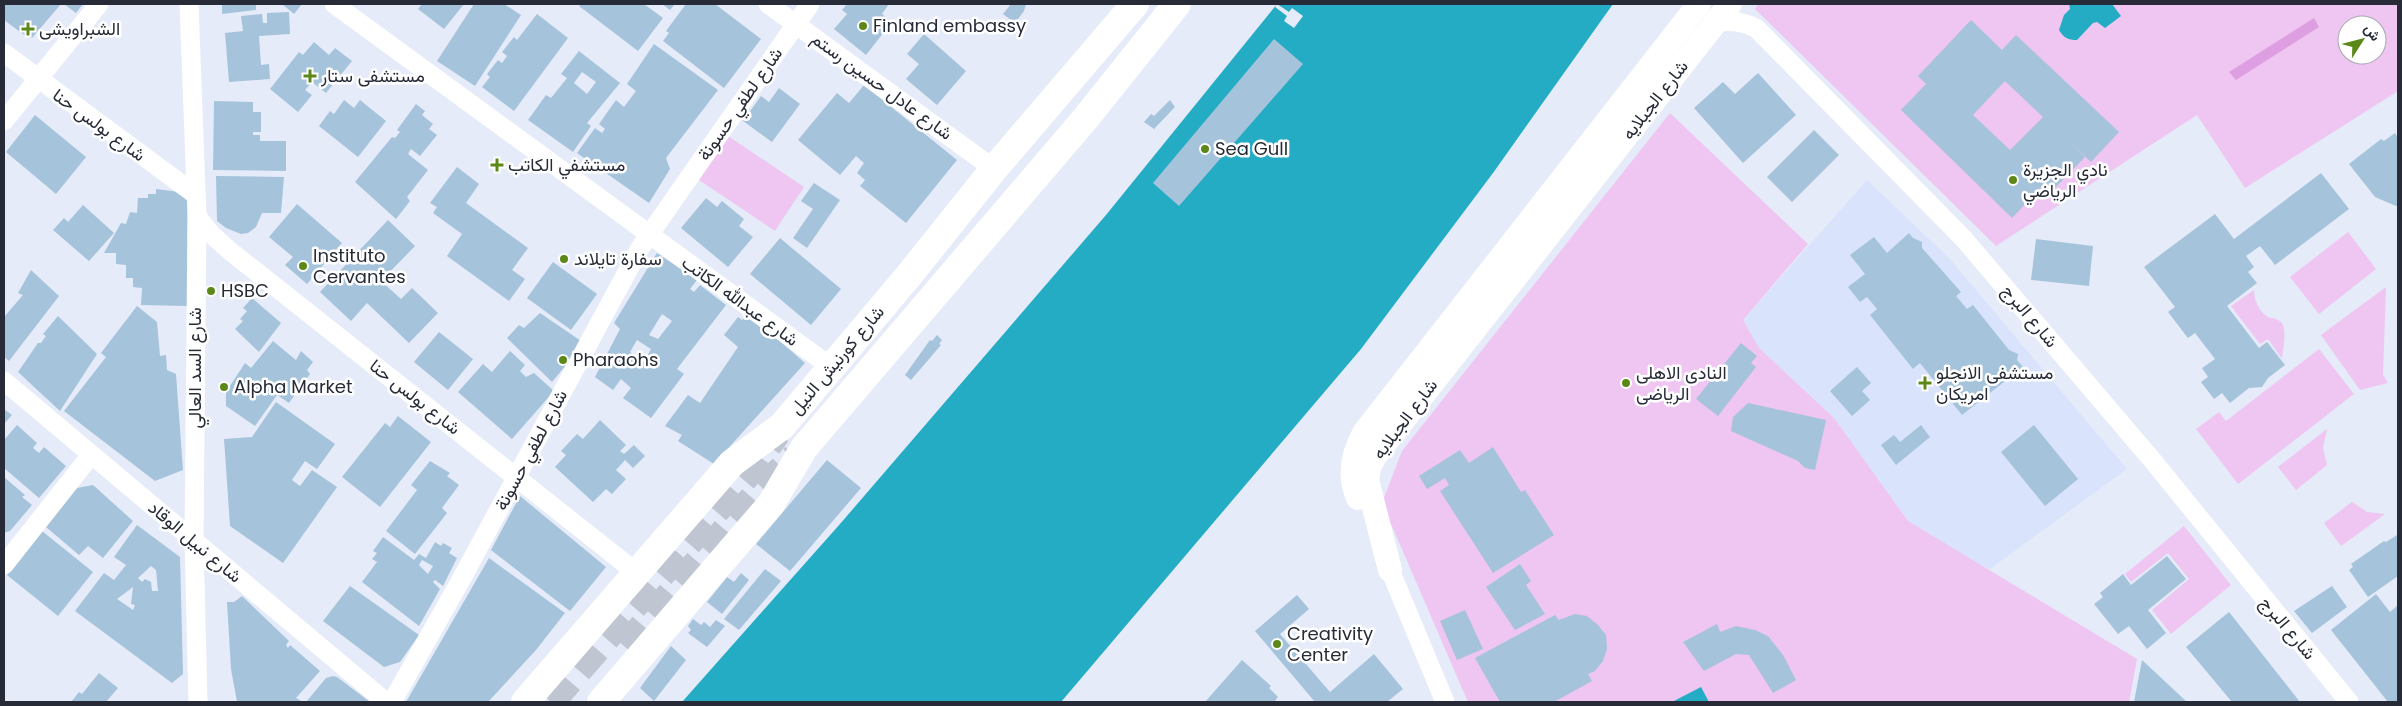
<svg xmlns="http://www.w3.org/2000/svg" width="2402" height="706" font-family="Poppins,Vazirmatn,sans-serif">
	<rect width="100%" height="100%" fill="#e6ebf9"/>
	<path fill="#d9e3fb" d="M1867,180L1949,258L2127,469L1990,569L1972,561L1908,521L1834,418L1759,348L1743,320Z"/>
	<path fill="#efc5f1" fill-rule="evenodd" d="M1758,4H2398V91L2245,188L2197,115L1996,246L1755,9ZM2347,25H2377V55H2347Z
		M1670,113L1808,244L1743,320L1759,348L1834,418L1908,521L2137,659L2129,702H1468L1382,503L1402,451Z
		M728,136L804,187L775,231L699,180Z
		M2348,232L2376,269L2319,314L2290,277Z
		M2386,287L2383,375L2388,383L2360,390L2321,335Z
		M2254,290C2254,300 2259,312 2268,317C2273,319 2278,318 2282,323C2287,332 2283,349 2282,359L2268,339L2260,344L2231,306Z
		M2319,349L2354,394L2238,484L2196,429L2219,412L2226,421Z
		M2327,429L2323,448L2327,465L2296,490L2278,467Z
		M2352,502L2367,512L2385,514L2341,546L2324,523Z
		M2184,526L2231,585L2171,634L2152,610L2189,579L2168,553L2131,582L2125,574Z"/>
	<path fill="#dd9fe1" d="M2314,18L2319,27L2236,80L2229,72Z"/>
	<path fill="#24acc5" d="M1277,4H1613L1493,173L1361,349L1061,702H682L840,524L1106,215Z
		M2069,4H2112L2121,16L2105,28L2097,22L2093,23L2077,40C2068,40 2064,38 2059,30L2064,15L2070,9Z
		M1701,687L1709,702H1672Z"/>
	<path fill="#e6ebf9" d="M1277,4L1289,12L1292,8L1303,16L1294,28L1284,21L1287,16L1275,7Z"/>
	<path fill="#a5c3db" fill-rule="evenodd" d="M4,4H61L32,38L27,37L4,20Z
		M64,4H83L76,13Z
		M222,4H256V10L222,14Z
		M282,4H302L294,14Z
		M422,4H464L444,29L418,9Z
		M474,4H504L521,15L475,86L437,61Z
		M581,4H644L663,18L638,51L579,6Z
		M662,4H675L670,10Z
		M686,4H715L761,39L724,88L663,41L669,33L666,31Z
		M847,4H889L882,14L892,22L866,55L834,29L847,14L842,10Z
		M1011,4H1026L1024,11L1015,23L1003,14Z
		M289,12L290,34L259,36L261,65L269,64L270,79L229,82L225,33L243,31L241,16L262,14L263,23H267V13Z
		M537,14L568,38L514,111L482,87L490,77L487,74L498,60L502,63L507,56L502,52L514,37L517,40Z
		M1971,20L2002,50L2016,35L2119,132L2091,162L2072,144L2085,157L2052,191L2044,184L2012,218L1901,110L1926,84L1918,76ZM2005,81L2043,117L2010,150L1973,115Z
		M924,34L966,71L937,105L906,79L919,64L907,54Z
		M1274,39L1303,64L1179,206L1153,183Z
		M314,42L329,55L335,48L352,61L326,93L312,82L305,90L312,95L298,112L270,89L299,52L303,55Z
		M654,44L718,90L666,158L670,169L649,203L577,153L595,128L602,133L605,129L599,124L616,100L624,107L636,91L627,84Z
		M579,51L620,83L587,123L591,126L573,152L528,120L546,95L551,98L567,78L561,74ZM582,72L596,82L587,94L574,83Z
		M1758,73L1796,115L1743,163L1694,108L1723,82L1735,94Z
		M864,85L957,160L906,223L860,186L865,180L857,173L864,163L856,156L840,175L798,140L837,93L849,103Z
		M779,88L800,104L772,142L743,121L761,96L769,102Z
		M344,100L354,108L360,100L386,121L358,157L319,126L330,111L334,114Z
		M1170,100L1175,107L1154,129L1144,122L1151,114L1154,116Z
		M214,101L253,102V112H261V132H253V135H260V141H286V171L213,170Z
		M416,104L425,111L422,115L433,124L429,129L437,135L420,156L411,149L408,154L428,170L407,197L410,201L396,219L355,182L392,137L395,138L400,132L397,130Z
		M35,115L86,157L56,194L6,152Z
		M1814,130L1839,155L1792,202L1767,177Z
		M2395,133L2398,138V206H2396L2375,197L2349,164L2381,139L2384,141Z
		M457,167L479,184L466,203L528,248L512,270L525,279L509,301L447,256L462,234L433,213L437,207L430,203Z
		M2321,173L2349,209L2275,265L2260,246L2246,256L2254,267L2248,272L2257,283L2227,306L2259,348L2267,342L2285,365L2268,378L2262,387L2249,388L2230,403L2222,393L2214,399L2201,382L2208,377L2202,368L2215,359L2195,333L2188,338L2168,312L2175,307L2144,267L2215,214L2234,239Z
		M216,176L284,177L281,213H262L256,227L248,233L241,234L226,228L217,221Z
		M814,183L840,200L807,248L793,238L813,209L801,201Z
		M156,189L188,193L187,306L141,305L142,288L133,287V278H126V265L116,264V253H104L121,223L126,224L130,212L137,213L138,198H148V194H156Z
		M706,198L717,207L722,201L744,219L739,226L753,237L728,267L681,228Z
		M297,204L342,243L307,284L285,265L293,257L269,237Z
		M83,205L114,233L89,261L53,230L64,218L68,222Z
		M388,220L415,246L381,281L401,299L412,288L438,313L409,343L367,303L351,321L320,292Z
		M1909,233L1913,238L1922,242V248L1961,292L1956,296L1967,309L1973,305L2009,350L2018,354L2017,360L2023,367L1962,415L1920,363L1913,369L1870,315L1877,309L1867,297L1860,302L1848,287L1865,274L1850,255L1874,237L1887,253Z
		M780,238L841,289L811,325L750,274Z
		M2036,239L2093,246L2089,286L2031,280Z
		M657,253L697,280L690,289L694,292L700,285L726,305L677,369L684,374L651,418L623,398L631,388L621,379L613,390L595,377L620,329L614,323ZM662,314L672,321L658,339L649,335ZM637,340L651,349L644,362L630,352Z
		M553,262L597,294L571,330L527,298Z
		M31,270L59,296L9,361L4,357V317L23,295L18,293Z
		M252,298L281,323L259,352L235,329L243,321L240,319L247,311L243,308Z
		M137,306L157,322L160,356L166,355L167,370L176,374L183,470L155,481L64,411L106,357L101,353Z
		M540,313L584,343L552,382L507,338L519,325L524,328Z
		M749,314L805,363L714,464L678,441L682,435L665,426L688,395L700,403L738,347L724,335L738,317L742,320Z
		M58,316L97,354L60,411L18,372L38,343H41L46,336L43,334Z
		M439,332L473,359L448,390L414,362Z
		M937,335L942,340L939,344L941,345L911,380L905,375L930,340L932,341Z
		M273,341L296,360L301,351L313,362L307,370L310,374L289,403L277,395L255,426L226,406V392L245,363L251,368Z
		M1741,343L1757,356L1751,363L1756,367L1718,416L1696,399Z
		M510,351L525,365L520,371L526,377L534,373L554,391L512,439L458,392L483,364L492,372Z
		M1857,367L1871,383L1862,391L1870,400L1852,416L1830,391Z
		M276,402L335,444L317,469L305,461L292,480L300,486L312,470L337,487L283,563L230,526L224,439L252,437Z
		M1748,403L1826,420L1815,470L1805,468L1798,461L1731,431L1733,417Z
		M4,409L12,415L4,424Z
		M398,416L431,442L380,507L342,477L385,423L390,427Z
		M600,420L626,445L620,451L624,454L634,445L645,456L633,468L625,460L616,470L626,479L612,494L606,489L593,502L555,467L566,455L561,451L577,434L583,439Z
		M17,425L37,443L33,448L39,453L44,447L66,466L39,498L4,468V440Z
		M1921,425L1930,437L1896,465L1881,445L1894,435L1900,442Z
		M2034,425L2078,479L2045,506L2001,452Z
		M1493,447L1521,492L1525,490L1554,535L1493,573L1440,491L1449,485L1445,478L1427,489L1419,476L1460,450L1469,463Z
		M827,460L861,488L790,571L756,544Z
		M430,461L450,473L447,476L459,485L442,508L447,513L415,554L386,531L417,490L411,485Z
		M4,477L25,495L22,497L32,505L10,531L4,533Z
		M93,485L133,521L103,558L88,546L79,555L46,527L77,488Z
		M520,496L606,567L570,611L491,550Z
		M137,525L180,557L183,674L172,683L75,611L104,573L114,580L126,565L114,557ZM151,566L156,570L158,591H152L151,582L145,579L142,582L138,578ZM133,587L131,604L135,605L133,610L117,599Z
		M42,531L93,572L58,616L7,575Z
		M2397,535L2398,576L2368,597L2349,570L2353,567L2351,564L2384,541L2386,542Z
		M383,537L414,560L419,554L426,558L435,542L441,546L443,543L452,548L449,553L457,558L443,586L435,580L433,582L440,589L419,626L362,582L377,562L372,559L377,553L373,551ZM422,560L433,566L428,574L419,565Z
		M2167,556L2186,579L2148,610L2166,633L2147,649L2129,626L2118,634L2094,604L2103,597L2100,593L2123,574L2131,585Z
		M489,558L565,613L536,650L488,702H406Z
		M1520,564L1531,581L1526,585L1545,614L1515,630L1486,587Z
		M765,569L781,581L739,630L724,619Z
		M741,573L749,580L722,614L707,602L727,577L734,582Z
		M350,586L419,635L400,662L384,667L323,621Z
		M2332,586L2347,607L2312,633L2294,611Z
		M2376,594L2390,612L2398,605V702H2388L2331,630Z
		M1297,595L1309,609L1280,634L1330,692L1374,654L1403,689L1387,702H1315L1255,631Z
		M242,596L289,641L286,645L288,648L290,645L320,671L296,698L303,702H237L231,669L227,602H234Z
		M1465,610L1483,649L1457,660L1440,621Z
		M2229,612L2300,702H2232L2186,647Z
		M1575,614L1587,616L1598,625L1606,635L1607,649L1603,661L1595,671L1588,674L1592,681L1554,702H1500L1475,658L1555,615L1559,620Z
		M693,619L701,625L704,622L710,627L716,620L725,626L707,647L688,633L691,630L688,626Z
		M1717,624L1720,632L1736,626L1755,630L1768,636L1783,655L1796,680L1773,693L1749,655L1736,654L1704,671L1683,642Z
		M671,646L686,660L654,701L640,688Z
		M1242,660L1271,686L1269,688L1278,697L1274,702H1205Z
		M2142,660L2187,702H2134Z
		M99,673L118,688L106,702H71L79,692L82,694Z
		M333,676L337,677L370,702H306L326,678Z"/>
	<g fill="none" stroke-linecap="round" stroke-linejoin="round">
		<path stroke="#c0c5d2" stroke-width="28" stroke-dasharray="28 14" stroke-linecap="butt" d="M625,647L760,490L795,457
			M551,702L746,476L777,433"/>
		<path stroke="#fff" stroke-width="19" d="M189,4L197,216L194,541L198,702
			M334,4L831,367
			M768,4L994,169
			M1715,23C1731,20 1741,21 1756,28L1963,238L2153,461L2349,702
			M4,53L196,195
			M4,121L99,4
			M197,216L211,234L230,251L637,573
			M4,381L386,702
			M4,565L91,455
			M1390,570L1445,702
			M392,702L462,578L640,248L810,4"/>
		<path stroke="#fff" stroke-width="24" d="M1358,498C1348,475 1353,453 1364,433L1699,4
			M1390,570L1367,480L1369,467L1375,456L1730,4"/>
		<path stroke="#fff" stroke-width="28" d="M525,702L732,463L782,426L910,274L994,169L1135,4
			M601,702L771,504L804,448L1085,119L1177,4"/>
	</g>
	<g fill="#5b8819" stroke="#fff" stroke-width="2">
		<circle cx="863" cy="26" r="5"/>
		<path d="M25.5 21.5h5v5h5v5h-5v5h-5v-5h-5v-5h5z"/>
		<path d="M307.5 68.5h5v5h5v5h-5v5h-5v-5h-5v-5h5z"/>
		<circle cx="1205" cy="149" r="5"/>
		<path d="M494.5 157.5h5v5h5v5h-5v5h-5v-5h-5v-5h5z"/>
		<circle cx="2013" cy="180" r="5"/>
		<circle cx="564" cy="259" r="5"/>
		<circle cx="303" cy="266" r="5"/>
		<circle cx="211" cy="291" r="5"/>
		<circle cx="563" cy="360" r="5"/>
		<circle cx="1626" cy="383" r="5"/>
		<path d="M1922.5 375.5h5v5h5v5h-5v5h-5v-5h-5v-5h5z"/>
		<circle cx="224" cy="387" r="5"/>
		<circle cx="1277" cy="644" r="5"/>
	</g>
	<g text-anchor="middle" stroke-width="5" stroke-linejoin="round" paint-order="stroke">
		<g font-size="18" fill="#262b37" stroke="#fff" text-anchor="start">
			<text x="873" y="32">Finland embassy</text>
			<text x="39" y="35">الشبراويشى</text>
			<text x="321" y="82">مستشفى ستار</text>
			<text x="1215" y="155">Sea Gull</text>
			<text x="508" y="171">مستشفي الكاتب</text>
			<text x="2023" y="176">نادي الجزيرة<tspan x="2023" dy="21">الرياضي</tspan></text>
			<text x="313" y="262">Instituto<tspan x="313" dy="21">Cervantes</tspan></text>
			<text x="574" y="265">سفارة تايلاند</text>
			<text x="221" y="297">HSBC</text>
			<text x="573" y="366">Pharaohs</text>
			<text x="1636" y="379">النادى الاهلى<tspan x="1636" dy="21">الرياضى</tspan></text>
			<text x="1936" y="379">مستشفى الانجلو<tspan x="1936" dy="21">امريكان</tspan></text>
			<text x="234" y="393">Alpha Market</text>
			<text x="1287" y="640">Creativity<tspan x="1287" dy="21">Center</tspan></text>
		</g>
		<g font-size="18" fill="#262b37" stroke="#fff">
			<text transform="translate(882 86) rotate(36)" y="6">شارع عادل حسين رستم</text>
			<text transform="translate(1655 100) rotate(-52)" y="6">شارع الجبلايه</text>
			<text transform="translate(740 104) rotate(-55)" y="6">شارع لطفي حسونة</text>
			<text transform="translate(99 125) rotate(36)" y="6">شارع بولس حنا</text>
			<text transform="translate(740 301) rotate(36)" y="6">شارع عبدالله الكاتب</text>
			<text transform="translate(2030 316) rotate(50)" y="6">شارع البرج</text>
			<text transform="translate(837 360) rotate(-50)" y="6">شارع كورنيش النيل</text>
			<text transform="translate(195 368) rotate(-90)" y="6">شارع السد العالي</text>
			<text transform="translate(415 397) rotate(38)" y="6">شارع بولس حنا</text>
			<text transform="translate(1405 419) rotate(-53)" y="6">شارع الجبلايه</text>
			<text transform="translate(531 450) rotate(-62)" y="6">شارع لطفي حسونة</text>
			<text transform="translate(195 542) rotate(40)" y="6">شارع نبيل الوقاد</text>
			<text transform="translate(2288 628) rotate(50)" y="6">شارع البرج</text>
		</g>
	</g>
	<rect width="2402" height="706" fill="none" stroke="#262b37" stroke-width="10"/>
	<g transform="translate(2362 40) rotate(54)"><circle r="24" fill="#ffffff" stroke="#a8aaaf"/>
	<path d="M0-4L9 19L0 12L-9 19Z" fill="#5b8819"/>
	<text y="-8" font-size="14" font-weight="bold" text-anchor="middle" fill="#262b37">ش</text>
	</g>
</svg>
